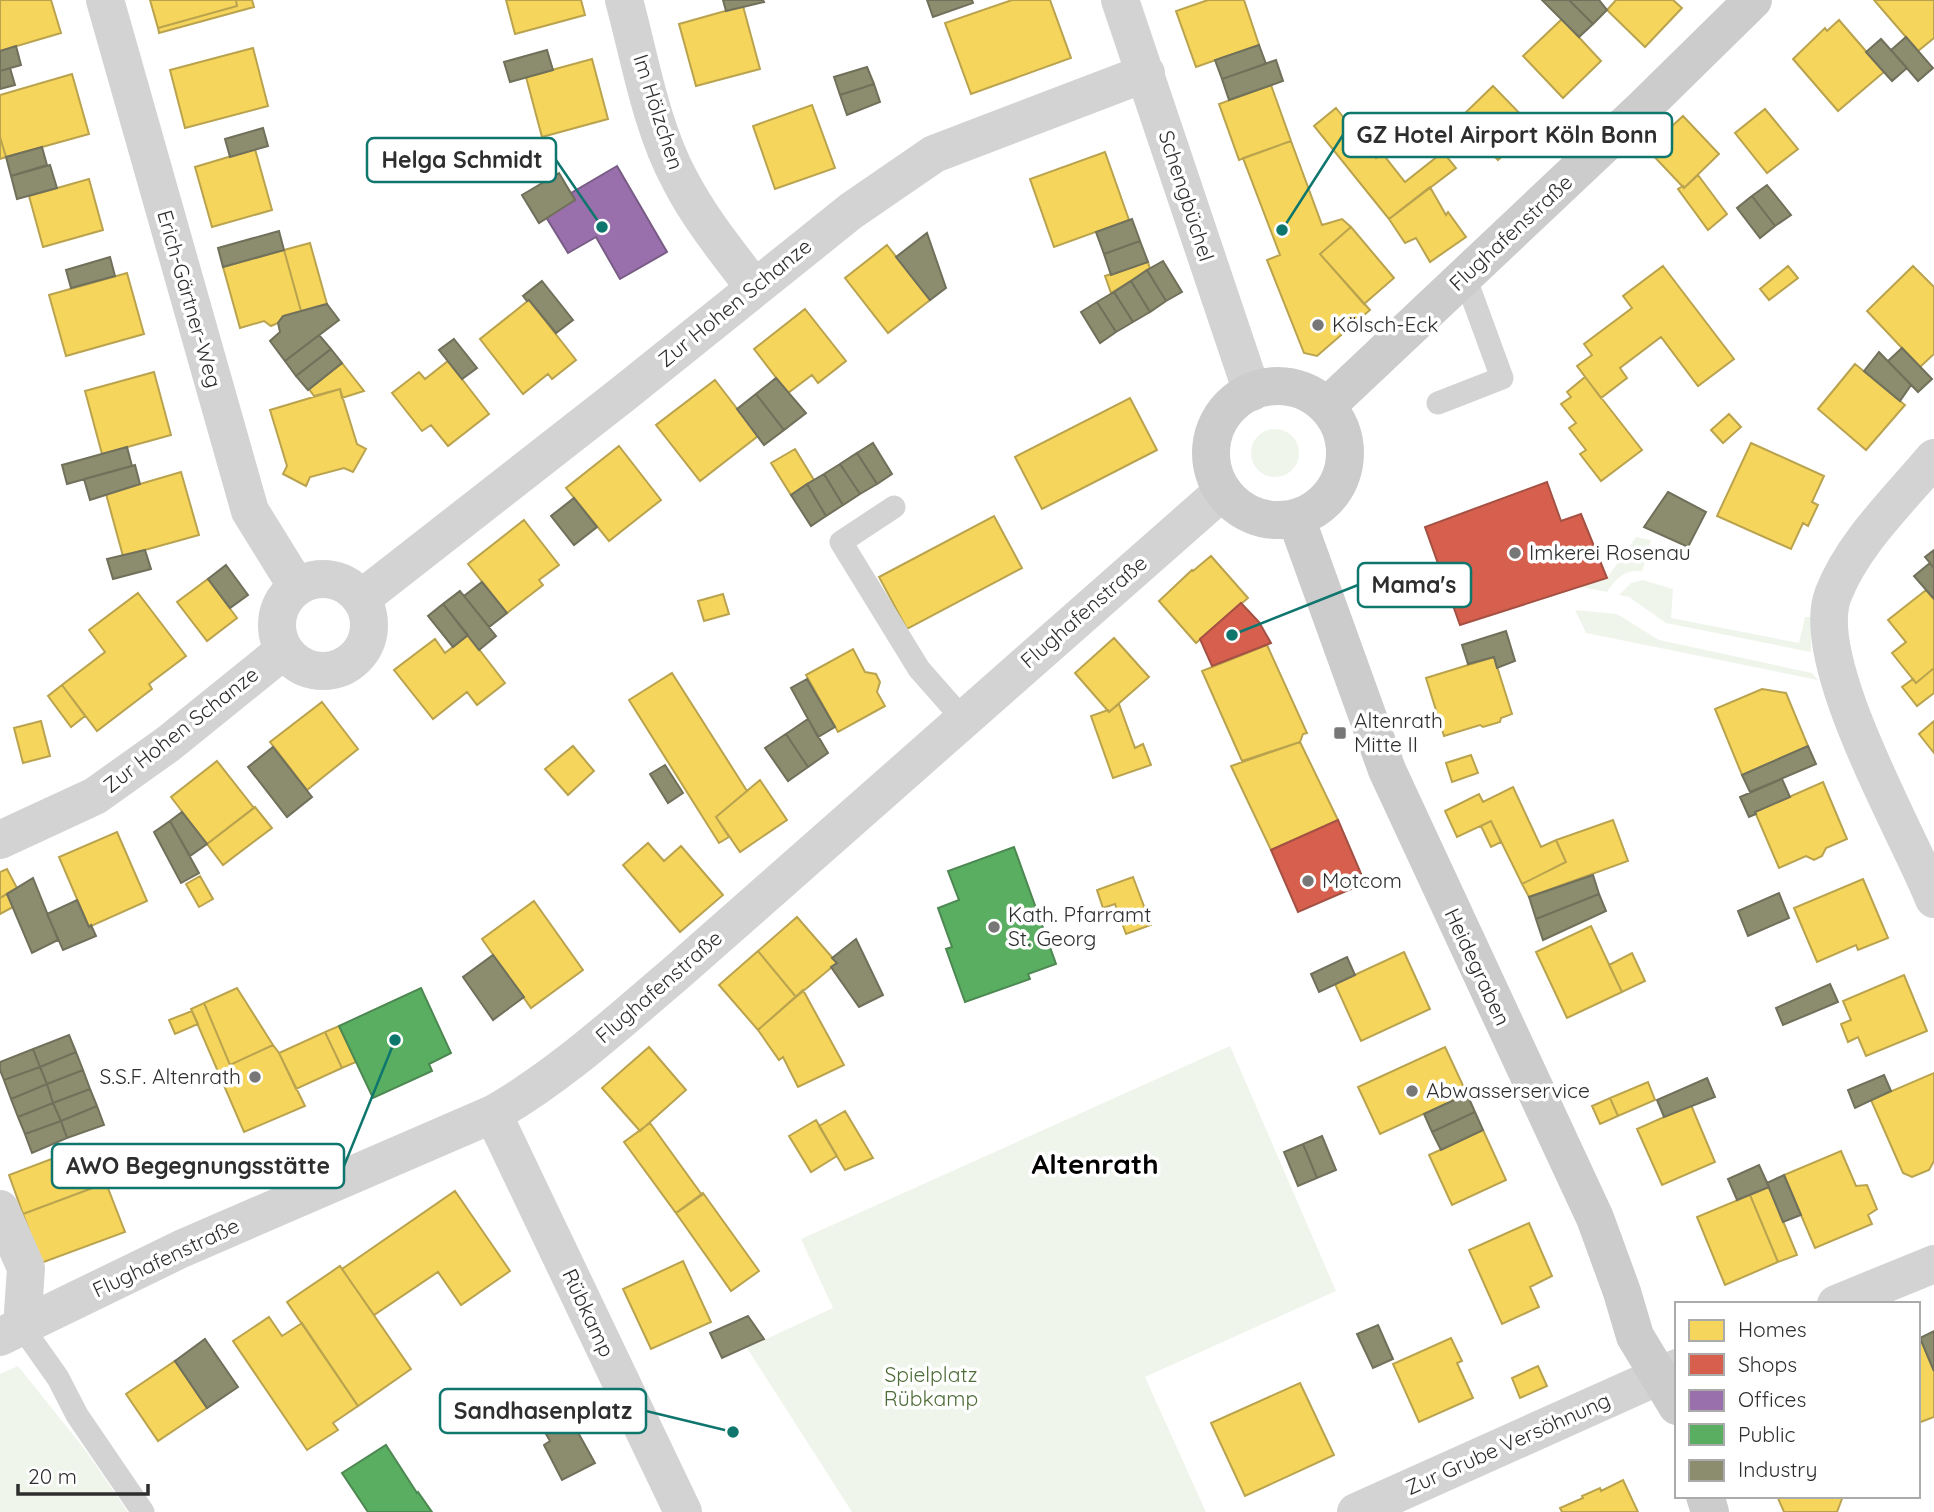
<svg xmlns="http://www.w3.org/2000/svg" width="1934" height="1512" font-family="Quicksand,sans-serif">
	<rect width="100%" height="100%" fill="#fff"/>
	<path fill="#f0f5eb" d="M1251 453a24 24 0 1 1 48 0a24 24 0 1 1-48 0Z
		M1636,537L1651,540L1642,571C1625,569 1615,579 1607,592L1580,587L1607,578Z
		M1643,580L1673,589L1671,618L1799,643L1805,617H1811V652L1666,623L1629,597L1619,595L1631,583Z
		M1575,610L1617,614L1659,640L1812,673L1818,680L1586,633Z
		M1230,1046L1336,1291L1145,1377L1206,1512H852L747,1348L833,1308L801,1239Z
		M18,1366L86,1451L128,1512H0V1374Z"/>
	<path fill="#f6d55c" stroke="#baa34e" stroke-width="2" d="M0,0H51L61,33L0,51Z
		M150,0H236L237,6L158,28Z
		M236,0H252L254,7L159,33L158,28L237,6Z
		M506,0H581L585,15L515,34Z
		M1012,0H1050L1071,58L971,94L945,23Z
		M1208,0H1244L1259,45L1196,67L1176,11Z
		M1616,0H1673L1682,8L1645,47L1607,10Z
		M1874,0H1934V38L1918,51Z
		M743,6L760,69L696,86L679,24Z
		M1562,19L1601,61L1563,98L1523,56Z
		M1839,20L1884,72L1838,111L1793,59L1825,28L1827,31Z
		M253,48L268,106L185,128L170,70Z
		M592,59L608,119L542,137L526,77Z
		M72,74L89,134L6,157L0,137V95Z
		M1271,85L1291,141L1239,160L1219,104Z
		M1493,86L1533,127L1498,160L1459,119Z
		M812,105L835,168L775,189L753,126Z
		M1336,108L1376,158L1382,153L1405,182L1443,152L1456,168L1389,219L1314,126Z
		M1765,109L1798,149L1767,173L1735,133Z
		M1683,116L1719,154L1684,188L1647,149Z
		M0,137L6,157L0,159Z
		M1291,141L1322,225L1342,219L1351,227L1320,254L1370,310L1317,356L1304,353L1267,260L1280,255L1243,158Z
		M255,149L272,210L212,227L195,167Z
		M1105,152L1129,220L1054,247L1030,179Z
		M1698,175L1727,214L1708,230L1678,189L1683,186L1684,188Z
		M89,179L103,230L43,247L29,196Z
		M1430,187L1446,215L1448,212L1466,237L1430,262L1416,238L1405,243L1389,219Z
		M1351,227L1394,278L1364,304L1320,254Z
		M310,243L327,304L301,311L284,250Z
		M887,245L930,300L888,333L845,278Z
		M284,250L301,311L283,316L278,323L271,326L264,321L240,328L223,267Z
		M1148,262L1150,269L1111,293L1105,276Z
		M1663,266L1734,359L1698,386L1661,337L1620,368L1627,378L1601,398L1577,366L1592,355L1584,344L1632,308L1623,296Z
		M1788,266L1798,278L1769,300L1760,289Z
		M1913,266L1934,287V354L1920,367L1867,311Z
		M127,273L144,334L66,356L49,295Z
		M529,300L576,360L552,379L548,374L523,394L480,339Z
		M805,309L846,361L818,383L812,375L788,393L754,349Z
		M448,361L489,414L448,446L431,425L422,431L392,393L419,372L425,379Z
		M342,363L364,391L342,398L340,389L314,396L309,389Z
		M1855,364L1905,405L1866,450L1818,409Z
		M154,372L171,435L102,454L85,391Z
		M1585,377L1642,450L1601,481L1580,454L1586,450L1569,428L1576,423L1561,404L1571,397L1567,392Z
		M715,380L758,436L700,481L656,425Z
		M340,389L357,444L366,449L353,472L344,468L310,477L306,486L283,474L287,466L270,410Z
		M1130,398L1157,450L1042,509L1015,457Z
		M1729,414L1741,427L1723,443L1711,430Z
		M1751,443L1824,476L1812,502L1818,505L1808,526L1803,523L1791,549L1717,516Z
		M619,446L661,500L609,541L566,488Z
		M795,449L814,480L791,495L771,463Z
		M181,472L199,535L123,556L106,494Z
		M994,516L1022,568L907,629L879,577Z
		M524,520L559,565L539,580L543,585L507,613L468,564Z
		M1211,556L1248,598L1196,643L1159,601L1192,570L1193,571Z
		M208,579L237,618L207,641L177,602Z
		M1926,590L1934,599V668L1916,683L1892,653L1906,642L1888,620Z
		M138,593L186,656L149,684L152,689L97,731L62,685L105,652L89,630Z
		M723,594L729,614L704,621L698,601Z
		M468,635L505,683L477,705L467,692L433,719L394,670L435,639L445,653Z
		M1114,638L1149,677L1109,712L1075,673Z
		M1267,645L1307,733L1303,734L1300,742L1242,761L1202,671Z
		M853,649L865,672L876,674L880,682L877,692L885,706L838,732L806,675Z
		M1494,657L1512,714L1501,718L1500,722L1483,727L1480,725L1444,736L1426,678Z
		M1934,668V693L1917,706L1902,687L1913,679L1916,683Z
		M672,673L747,791L716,817L729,837L719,843L629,700Z
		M62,685L85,716L71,727L48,696Z
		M1762,689L1786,693L1808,746L1742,775L1715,709Z
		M322,702L358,749L307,790L270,742Z
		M1119,704L1135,748L1143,744L1151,765L1113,778L1091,716L1108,710L1109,712Z
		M41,721L50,756L23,763L14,728Z
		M1934,721V753L1919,734Z
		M1300,742L1338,820L1271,850L1231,766Z
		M573,746L594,771L568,795L545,769Z
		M1471,755L1478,773L1452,782L1446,763Z
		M217,761L254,808L207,844L171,797Z
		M760,780L787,820L740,852L716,817Z
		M1823,782L1847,839L1826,848L1822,856L1814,860L1806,856L1779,868L1755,812Z
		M1513,787L1541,847L1556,840L1566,862L1522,884L1491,821L1457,837L1445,811L1479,794L1483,802Z
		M255,807L272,828L223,865L207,844Z
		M1613,820L1628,861L1529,897L1522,884L1566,862L1556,840Z
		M1491,821L1501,842L1491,847L1481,826Z
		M117,832L147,901L89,927L59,857Z
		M648,843L664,861L681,846L723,895L680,932L623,865Z
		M7,869L17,888L0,898V872Z
		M200,876L213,899L199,907L186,884Z
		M1133,877L1151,925L1126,934L1115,904L1103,908L1097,890Z
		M1863,879L1888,938L1858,950L1856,945L1817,962L1794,908Z
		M7,894L13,907L0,914V898Z
		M534,901L583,970L531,1008L482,939Z
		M797,917L837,963L796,997L758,951Z
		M1591,926L1622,992L1567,1018L1536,952Z
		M758,951L796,997L758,1030L719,985Z
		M1404,952L1430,1009L1361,1041L1335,984Z
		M1632,953L1645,981L1622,992L1609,965Z
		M1904,975L1927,1031L1866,1056L1858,1037L1848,1042L1841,1024L1851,1020L1843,1001Z
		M237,988L273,1045L230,1065L204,1003Z
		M803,990L844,1065L798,1087L783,1057L779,1060L758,1030Z
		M204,1003L230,1065L273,1045L279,1053L305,1106L244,1132L191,1009Z
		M192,1011L198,1024L175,1034L169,1020Z
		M339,1026L356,1062L342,1068L325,1032Z
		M325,1032L342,1068L296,1089L279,1053Z
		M649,1047L686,1090L640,1131L602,1088Z
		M1445,1047L1467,1094L1380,1134L1358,1087Z
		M1934,1073V1161L1929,1170L1912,1177L1903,1173L1871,1100Z
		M1648,1082L1655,1100L1618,1116L1610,1098Z
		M1610,1098L1618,1116L1600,1124L1592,1106Z
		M1691,1105L1715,1162L1662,1185L1637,1129Z
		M845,1111L873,1158L845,1170L819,1126Z
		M816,1120L837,1156L811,1172L789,1136Z
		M650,1123L702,1195L676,1213L624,1142Z
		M1483,1130L1506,1180L1452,1205L1429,1155Z
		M91,1144L106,1183L23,1214L9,1175Z
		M1841,1151L1856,1186L1867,1185L1877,1209L1868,1215L1872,1224L1815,1248L1784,1175Z
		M106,1183L125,1232L41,1263L23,1214Z
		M1769,1187L1797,1255L1778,1262L1750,1195Z
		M455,1191L510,1271L461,1305L438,1272L374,1315L342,1269Z
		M703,1193L759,1271L731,1291L676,1213Z
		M1750,1195L1778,1262L1725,1285L1697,1217Z
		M1529,1223L1552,1276L1530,1287L1539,1307L1502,1324L1469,1250Z
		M683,1261L711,1322L651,1349L623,1289Z
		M340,1266L411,1369L358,1406L287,1302Z
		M269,1317L282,1336L302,1323L358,1406L333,1423L338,1430L307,1450L233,1341Z
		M1918,1333L1934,1371V1417L1918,1423Z
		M1451,1338L1462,1361L1457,1363L1473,1398L1419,1422L1393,1364Z
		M175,1361L207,1408L158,1441L126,1394Z
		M1538,1366L1547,1386L1520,1398L1512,1378Z
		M1300,1383L1334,1455L1245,1496L1211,1423Z
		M1623,1480L1638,1512H1562L1560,1508L1583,1498L1582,1496L1600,1488L1601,1491Z
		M1777,1496H1843L1837,1512H1784Z"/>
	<path fill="#d6604d" stroke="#a45144" stroke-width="2" d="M1547,482L1561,521L1581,514L1607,578L1460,625L1425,527Z
		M1241,603L1259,622L1271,643L1212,666L1200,639Z
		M1338,820L1365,883L1298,912L1271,850Z"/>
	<path fill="#9970ab" stroke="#795c86" stroke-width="2" d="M617,166L667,252L620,279L596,237L568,253L546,217L575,200L571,193Z"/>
	<path fill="#5aae61" stroke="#4d8852" stroke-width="2" d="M1014,847L1056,964L1028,974L1030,979L965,1002L946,949L952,947L938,908L959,900L948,871Z
		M421,988L451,1053L429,1064L432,1071L373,1098L339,1026Z
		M386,1445L417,1493L418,1492L432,1512H368L342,1473Z"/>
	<path fill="#8c8c6e" stroke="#70705b" stroke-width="2" d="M723,0H763L764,2L726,11Z
		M927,0H972L973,3L933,17Z
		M1542,0H1569L1593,24L1579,37Z
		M1569,0H1599L1607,10L1593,24Z
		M1906,37L1933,68L1918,81L1891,50Z
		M1881,39L1907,68L1892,81L1866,52Z
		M1259,45L1266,64L1222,79L1215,60Z
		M16,46L21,65L0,71V51Z
		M547,50L553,70L510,82L504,62Z
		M1276,60L1283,81L1229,100L1222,79Z
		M867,67L874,84L840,95L834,77Z
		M10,68L15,85L0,89V71Z
		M874,84L880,102L847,115L840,95Z
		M263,128L268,146L230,157L225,139Z
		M42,147L47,165L11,176L6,157Z
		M50,165L57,188L17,199L11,176Z
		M559,173L575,200L539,223L522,195Z
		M1767,185L1791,215L1775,226L1752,196Z
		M1752,196L1775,226L1760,238L1737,208Z
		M1132,219L1140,241L1104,254L1096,232Z
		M279,231L284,250L223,267L218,248Z
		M927,233L946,288L930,300L896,257Z
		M1140,241L1148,262L1111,275L1104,254Z
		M110,257L115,276L71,288L66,270Z
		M1163,261L1182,292L1166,301L1147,270Z
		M1147,270L1166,301L1150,312L1131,281Z
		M542,281L573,320L556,333L529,300L527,301L523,296Z
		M1131,281L1150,312L1133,322L1114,292Z
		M1114,292L1133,322L1116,332L1097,302Z
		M1097,302L1116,332L1100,343L1081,312Z
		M327,304L339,320L285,361L270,341L280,332L278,323L283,316Z
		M319,335L331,349L296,376L285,361Z
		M454,339L477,368L462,379L439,350Z
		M1902,348L1932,379L1918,392L1888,361Z
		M331,349L342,363L308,390L296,376Z
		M1879,352L1911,385L1900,401L1864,371Z
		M776,378L806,413L784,430L756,394Z
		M756,394L784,430L764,445L737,409Z
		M873,443L892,474L877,484L857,453Z
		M127,447L132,466L67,484L62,465Z
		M857,453L877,484L860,494L840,464Z
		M840,464L860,494L843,505L824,474Z
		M135,465L140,484L90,500L84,479Z
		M824,474L843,505L826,516L807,484Z
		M807,484L826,516L811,526L791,495Z
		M1668,492L1706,512L1688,547L1644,527Z
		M574,498L597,527L574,545L551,516Z
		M145,550L151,569L113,579L107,559Z
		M1934,550V568L1925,557Z
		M1930,563L1934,568V599L1914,576Z
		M226,565L248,595L230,608L208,579Z
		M482,582L507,613L489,627L464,596Z
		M460,591L496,636L479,650L443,604Z
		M443,604L468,635L453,647L428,616Z
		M1506,631L1515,661L1497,668L1494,657L1468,664L1462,645Z
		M807,679L835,727L818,737L791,688Z
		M808,719L828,753L808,767L786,734Z
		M786,734L808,767L788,781L765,748Z
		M1808,746L1816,764L1750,792L1742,775Z
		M273,747L312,797L287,817L248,767Z
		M665,765L683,793L668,803L650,774Z
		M1782,779L1790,797L1755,812L1756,814L1749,817L1740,797Z
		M182,812L207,844L190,856L170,821Z
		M170,821L199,873L181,883L154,832Z
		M1593,875L1599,894L1536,919L1529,897Z
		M33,878L58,940L32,953L7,894Z
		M1779,893L1789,918L1748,936L1738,911Z
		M1599,894L1606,911L1543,940L1536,919Z
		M77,900L89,927L91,925L96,936L63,950L47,914Z
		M856,939L883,995L859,1007L831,967L837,963L832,958Z
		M493,955L524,997L493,1020L463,977Z
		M1347,957L1355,975L1319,992L1311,974Z
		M1830,984L1838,1002L1783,1025L1776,1008Z
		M69,1035L76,1052L40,1067L33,1049Z
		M33,1049L40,1067L4,1080L0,1070V1062Z
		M76,1052L83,1070L47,1084L40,1067Z
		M40,1067L47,1084L11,1099L4,1080Z
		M83,1070L90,1089L53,1103L47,1084Z
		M1884,1075L1891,1091L1855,1108L1848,1090Z
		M1707,1078L1715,1097L1664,1117L1657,1100Z
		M47,1084L53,1103L18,1117L11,1099Z
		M90,1089L97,1106L61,1121L53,1103Z
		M1467,1094L1475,1112L1432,1132L1424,1114Z
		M53,1103L61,1121L25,1134L18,1117Z
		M97,1106L104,1125L67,1138L61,1121Z
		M1475,1112L1483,1130L1441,1150L1432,1132Z
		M61,1121L67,1138L32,1153L25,1134Z
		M1322,1136L1336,1170L1317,1178L1303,1144Z
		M1303,1144L1317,1178L1298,1186L1284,1152Z
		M1759,1165L1769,1187L1737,1200L1728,1179Z
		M1784,1175L1801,1215L1783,1222L1767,1183Z
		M748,1316L764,1339L722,1358L710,1333Z
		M1378,1325L1393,1359L1373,1368L1357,1334Z
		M1934,1331V1371L1920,1338Z
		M205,1339L238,1387L207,1408L175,1361Z
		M561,1417L569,1431L575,1427L595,1463L562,1480L544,1445L550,1441L542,1427Z"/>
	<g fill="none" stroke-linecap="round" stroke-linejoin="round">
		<path stroke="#d3d3d3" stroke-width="23" d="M1438,403L1502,378L1465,277
			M894,507L841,542L919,669L963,719
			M22,1327L58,1378L77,1415L143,1512"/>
		<path stroke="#d3d3d3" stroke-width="38" d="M105,0L250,511L297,587
			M624,0C640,59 651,127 680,180C700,219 728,253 754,287
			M1120,0L1252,392
			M1934,458C1899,500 1853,543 1833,595C1808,662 1908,833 1934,899
			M277 625a46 46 0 1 1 92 0a46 46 0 1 1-92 0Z
			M362,598L623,394L851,211L934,154L1146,73
			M0,840L95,796L168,744L283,651
			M493,1114L683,1512
			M0,1209L26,1268L22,1327
			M1836,1304L1934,1264
			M0,1337L181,1249L493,1114C560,1076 617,1023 675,974L1223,491
			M1356,1512L1677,1368"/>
		<path stroke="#ccc" stroke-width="38" d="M1211 453a67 67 0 1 1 134 0a67 67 0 1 1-134 0Z
			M1327,406L1643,108L1753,0
			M1296,518L1387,770L1595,1218L1622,1292L1635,1336L1677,1406
			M1705,1496L1710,1512"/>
	</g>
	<g fill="#777" stroke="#fff" stroke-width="2.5">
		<circle cx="1318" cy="325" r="7"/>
		<circle cx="1515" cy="553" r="7"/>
		<rect x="1333" y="726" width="14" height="14" rx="3.5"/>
		<circle cx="1308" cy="881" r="7"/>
		<circle cx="994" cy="927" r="7"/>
		<circle cx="255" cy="1077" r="7"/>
		<circle cx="1412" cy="1091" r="7"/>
	</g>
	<g text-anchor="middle" stroke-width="7" stroke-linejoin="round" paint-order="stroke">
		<g font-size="21" fill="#2e2e2e" stroke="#fff">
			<text transform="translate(658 112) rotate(72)" y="7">Im Hölzchen</text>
			<text transform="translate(1186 196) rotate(72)" y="7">Schengbüchel</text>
			<text transform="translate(1511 233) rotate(-43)" y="7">Flughafenstraße</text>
			<text transform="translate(189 299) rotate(74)" y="7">Erich-Gärtner-Weg</text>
			<text transform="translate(735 303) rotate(-39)" y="7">Zur Hohen Schanze</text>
			<text transform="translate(1084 612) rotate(-41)" y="7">Flughafenstraße</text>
			<text transform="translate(181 730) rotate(-38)" y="7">Zur Hohen Schanze</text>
			<text transform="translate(1477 967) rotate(65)" y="7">Heidegraben</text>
			<text transform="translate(659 987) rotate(-41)" y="7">Flughafenstraße</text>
			<text transform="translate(166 1258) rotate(-25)" y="7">Flughafenstraße</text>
			<text transform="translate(588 1313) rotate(65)" y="7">Rübkamp</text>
			<text transform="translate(1508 1444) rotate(-24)" y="7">Zur Grube Versöhnung</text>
		</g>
		<g font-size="21" fill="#2e2e2e" stroke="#fff" text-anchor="start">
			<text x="1332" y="332">Kölsch-Eck</text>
			<text x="1529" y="560">Imkerei Rosenau</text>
			<text x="1354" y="728">Altenrath<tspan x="1354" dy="24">Mitte II</tspan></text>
			<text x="1322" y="888">Motcom</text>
			<text x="1008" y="922">Kath. Pfarramt<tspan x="1008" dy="24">St. Georg</tspan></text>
			<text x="241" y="1084" text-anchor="end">S.S.F. Altenrath</text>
			<text x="1426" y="1098">Abwasserservice</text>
		</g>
		<g font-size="21" fill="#4e6c38" stroke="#fff">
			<text x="931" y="1382">Spielplatz<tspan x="931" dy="24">Rübkamp</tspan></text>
		</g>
		<g font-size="28" font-weight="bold" fill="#000" stroke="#fff">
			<text x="1095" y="1174">Altenrath</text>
		</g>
	</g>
	<path fill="none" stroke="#0f766e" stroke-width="2.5" d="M1282 230L1343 135M602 227L556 160M1232 635L1358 585M395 1040L344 1166M733 1432L646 1411"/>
	<g fill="#0f766e" stroke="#fff" stroke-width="2.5">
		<circle cx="1282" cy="230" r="7"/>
		<circle cx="602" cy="227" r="7"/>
		<circle cx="1232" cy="635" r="7"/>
		<circle cx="395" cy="1040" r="7"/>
		<circle cx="733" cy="1432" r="7"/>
	</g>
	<g fill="#fff" stroke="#0f766e" stroke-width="2.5">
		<rect x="1343" y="113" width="329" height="44" rx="7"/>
		<rect x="367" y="138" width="189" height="44" rx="7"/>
		<rect x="1358" y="563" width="113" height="44" rx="7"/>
		<rect x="52" y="1144" width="292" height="44" rx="7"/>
		<rect x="440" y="1389" width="206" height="44" rx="7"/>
	</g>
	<g font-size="23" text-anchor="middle" font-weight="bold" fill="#2e2e2e">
		<text x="1507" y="143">GZ Hotel Airport Köln Bonn</text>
		<text x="462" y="168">Helga Schmidt</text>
		<text x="1414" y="593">Mama's</text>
		<text x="198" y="1174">AWO Begegnungsstätte</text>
		<text x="543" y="1419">Sandhasenplatz</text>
	</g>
	<rect x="1675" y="1302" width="245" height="196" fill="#ffffff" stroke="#ababab" stroke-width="2"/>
	<rect x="1689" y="1320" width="35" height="21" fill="#f6d55c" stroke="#ababab" stroke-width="2"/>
	<text x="1738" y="1337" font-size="21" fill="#2e2e2e">Homes</text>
	<rect x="1689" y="1354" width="35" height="21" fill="#d6604d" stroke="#ababab" stroke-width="2"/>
	<text x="1738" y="1372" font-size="21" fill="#2e2e2e">Shops</text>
	<rect x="1689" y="1390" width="35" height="21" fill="#9970ab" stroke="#ababab" stroke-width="2"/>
	<text x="1738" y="1407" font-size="21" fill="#2e2e2e">Offices</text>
	<rect x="1689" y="1424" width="35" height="21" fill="#5aae61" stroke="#ababab" stroke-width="2"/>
	<text x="1738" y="1442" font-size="21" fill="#2e2e2e">Public</text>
	<rect x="1689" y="1460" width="35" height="21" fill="#8c8c6e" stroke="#ababab" stroke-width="2"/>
	<text x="1738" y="1477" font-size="21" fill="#2e2e2e">Industry</text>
	<path d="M18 1484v10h130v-10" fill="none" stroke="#2e2e2e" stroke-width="3.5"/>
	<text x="28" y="1484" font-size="21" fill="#2e2e2e" stroke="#ffffff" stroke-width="5" paint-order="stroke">20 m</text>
</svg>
